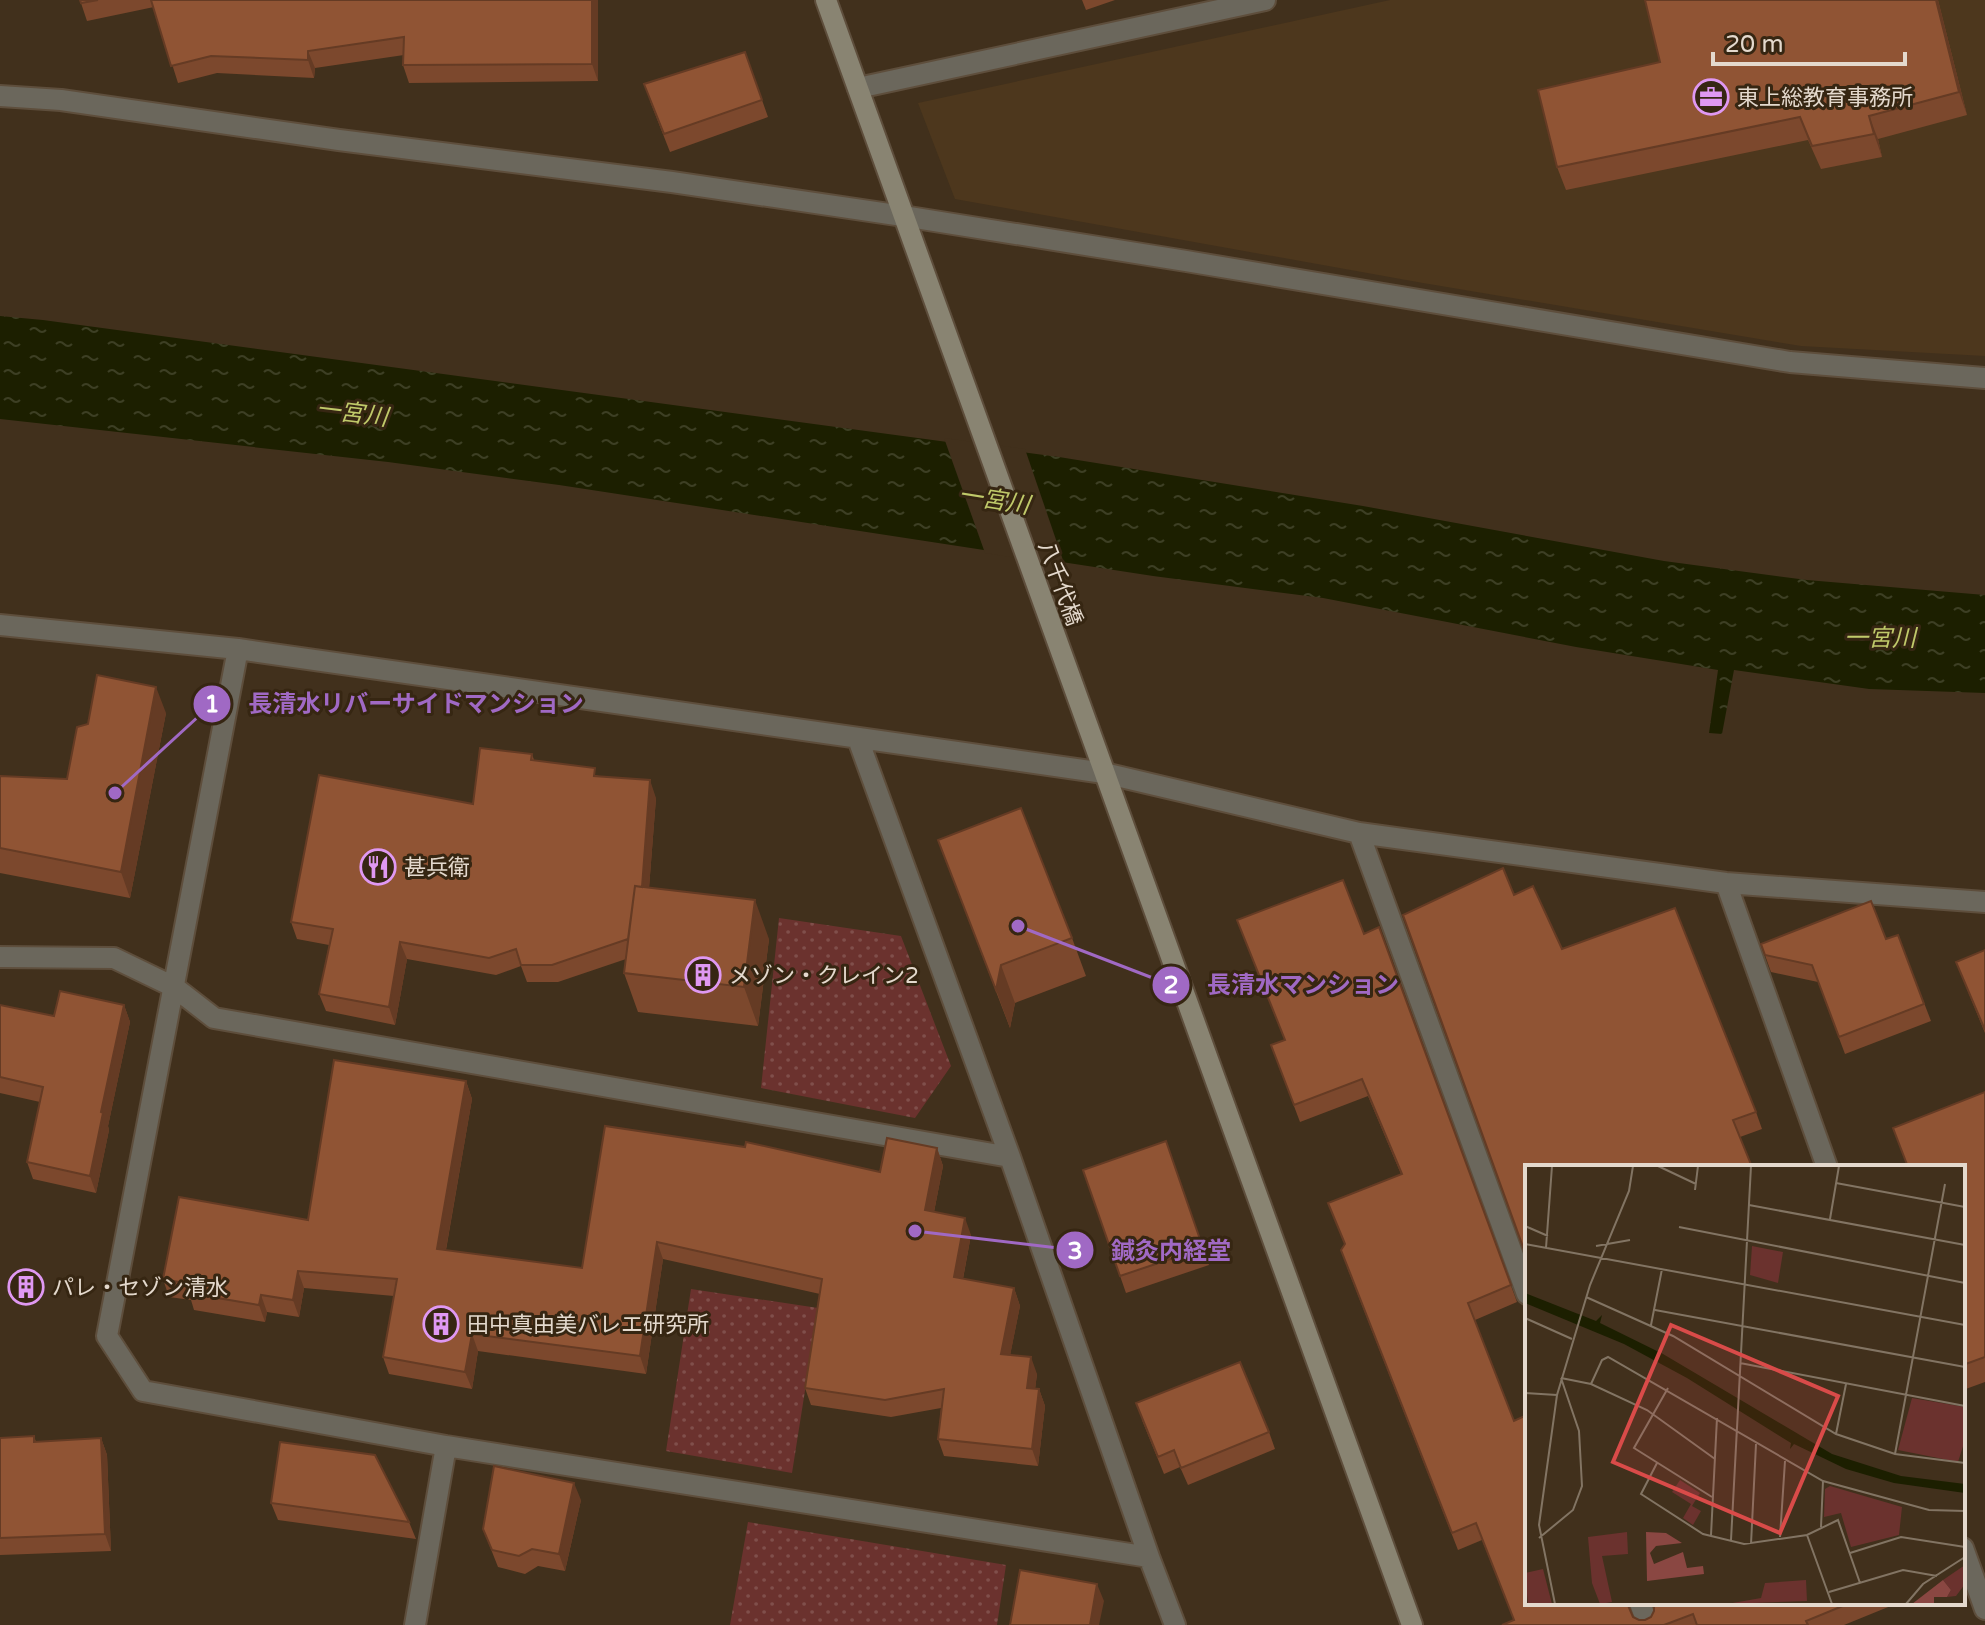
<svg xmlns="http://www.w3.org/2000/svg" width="1985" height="1625" font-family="'Varela Round','Noto Sans JP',sans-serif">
	<defs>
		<pattern id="grass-dots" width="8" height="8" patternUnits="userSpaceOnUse" patternTransform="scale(2)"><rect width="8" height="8" fill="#6b322e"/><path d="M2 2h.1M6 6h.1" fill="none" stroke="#804f4b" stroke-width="1.8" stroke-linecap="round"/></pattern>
		<pattern id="water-ripples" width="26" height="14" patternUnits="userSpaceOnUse" patternTransform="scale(2)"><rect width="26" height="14" fill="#1c1f00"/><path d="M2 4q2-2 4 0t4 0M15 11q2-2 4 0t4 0" fill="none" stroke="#3d3f24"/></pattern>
	</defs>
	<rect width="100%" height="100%" fill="#41301c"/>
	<path fill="#4d371d" d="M1390,0H1985V356L1801,346L1423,283L955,199L918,103Z"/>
	<path fill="url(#grass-dots)" d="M779,918L901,936L951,1066L915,1118L761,1088Z
		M691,1289L818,1308L792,1473L666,1451Z
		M748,1522L1006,1565L997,1625H730Z"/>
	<path fill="url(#water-ripples)" d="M0,316L43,320L1059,457L1363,506L1664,561L1807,580L1985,595V693L1869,689L1734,670L1722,734L1709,733L1718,670L1576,647L1323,598L1153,576L559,485L388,462L0,419Z"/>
	<path fill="#41301c" d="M944,438L1025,449L1065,566L985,553Z"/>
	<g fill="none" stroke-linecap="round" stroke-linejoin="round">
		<defs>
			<path id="street" d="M858,88L1265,0
				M0,96L61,100L339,140L672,182L903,216L1186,261L1790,362L1985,378
				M0,625L238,649L1104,773L1359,833L1726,883L1985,902
				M238,649L107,1336L143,1391L446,1446L1149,1557
				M858,739L1010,1157L1149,1557L1175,1625
				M1359,833L1527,1294
				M1726,883L1827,1167
				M0,957L114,958L174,987L214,1018L1010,1157
				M1963,1548L1985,1609
				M1640,1603L1648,1625
				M415,1625L446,1446"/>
			<path id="secondary" d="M826,0L1412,1625"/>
		</defs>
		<use href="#street" stroke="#5e4e3c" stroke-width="24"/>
		<use href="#secondary" stroke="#5e4e3c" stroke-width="24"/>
		<use href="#street" stroke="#6b675c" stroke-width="20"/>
		<use href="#secondary" stroke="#898472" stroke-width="20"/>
	</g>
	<path fill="#7c482d" d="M80,0H598V81L409,83L403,65L404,55L315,68L314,78L217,73L178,83L154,7L87,21Z
		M1082,0H1115L1086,10Z
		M1938,0L1967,115L1878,139L1882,157L1821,169L1808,140L1566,190L1557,167Z
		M745,52L768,117L670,152L650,101Z
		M166,713L130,898L0,873V776L67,779Z
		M532,754L534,760L599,776L656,798L649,888L769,939L758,1026L638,1012L624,973L626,959L558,982H527L521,966L496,975L407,959L395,1025L326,1011L319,994L329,945L297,939L291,922L473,804Z
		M938,840L1072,938L1086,976L1015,1003L1010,1028Z
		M1514,895L1562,949L1756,1112L1762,1129L1740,1137L1752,1167Z
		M1379,927L1517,1302L1475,1320L1527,1603H1628L1633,1617L1639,1620H1645L1651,1617L1654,1611L1653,1603H1898L1844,1625H1502L1514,1620L1482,1540L1458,1550L1347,1267L1401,1174L1368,1096L1300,1122L1271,1045L1284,1040L1364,934Z
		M1898,935L1931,1021L1845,1054L1818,982L1771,972L1761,944L1886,939Z
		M1985,950V1033L1956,962Z
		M0,1005L54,1016L124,1005L130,1022L108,1126L109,1130L96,1193L33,1179L27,1162L40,1102L0,1093Z
		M466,1081L472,1099L446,1250L582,1268L605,1126L880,1172L937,1148L943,1166L934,1212L971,1235L963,1279L1014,1288L1020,1306L1010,1355L1037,1374L1035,1389H1039L1045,1406L1038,1466L944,1456L938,1439L941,1408L891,1417L811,1405L805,1388L820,1294L663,1259L646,1374L478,1351L472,1389L389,1374L383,1357L394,1296L304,1288L299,1317L267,1312L265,1322L194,1310L191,1300L169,1297L163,1279L308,1220Z
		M1985,1092V1382L1963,1390V1167Z
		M1166,1141L1209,1265L1126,1293L1083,1170Z
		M1142,1420L1269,1432L1275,1449L1188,1485L1180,1467L1164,1474Z
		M34,1436L36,1442L101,1438L107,1455L111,1551L0,1555V1438Z
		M581,1500L565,1571L538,1566L525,1574L498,1567L483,1529Z
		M271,1503L409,1522L416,1539L278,1520Z"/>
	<path fill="#653b24" d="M592,0H598V81L592,64Z
		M1936,0H1938L1967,115L1959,92Z
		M308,51L315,68L314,78L308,60Z
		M1869,116L1878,139L1882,157L1874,134Z
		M156,687L166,713L130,898L121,872Z
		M650,780L656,798L644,953L638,936Z
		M755,900L769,939L758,1026L744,987Z
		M400,942L407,959L395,1025L389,1007Z
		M1001,965L1015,1003L1010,1028L996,990Z
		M124,1005L130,1022L108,1126L109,1130L96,1193L90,1176L101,1112Z
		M466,1081L472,1099L443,1266L437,1249Z
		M937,1148L943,1166L931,1227L925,1210Z
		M965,1218L971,1235L960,1294L954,1277Z
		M657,1242L663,1259L646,1374L640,1356Z
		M298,1271L304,1288L299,1317L293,1300Z
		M1014,1288L1020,1306L1007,1371L1001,1354Z
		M261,1295L267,1312L265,1322L259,1305Z
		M472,1334L478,1351L472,1389L465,1372Z
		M1031,1357L1037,1374L1033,1406L1027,1388Z
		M1039,1389L1045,1406L1038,1466L1032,1449Z
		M101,1438L107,1455L111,1551L105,1534Z
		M574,1483L581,1500L565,1571L559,1554Z
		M1097,1584L1104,1601L1099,1625H1090Z"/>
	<path fill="#905434" stroke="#653b24" stroke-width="2" d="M80,0H98L81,3Z
		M151,0H592V64L403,65L404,37L308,51V60L211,56L171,66Z
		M1645,0H1936L1959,92L1869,116L1874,134L1812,146L1800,117L1557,167L1538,90L1660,62Z
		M745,52L762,100L664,134L644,84Z
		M97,675L156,687L121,872L0,848V776L67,779L77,727L88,724Z
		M480,748L532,754L531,760L595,768L594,776L650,780L642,887L635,886L628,939L552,965H521L516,949L489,958L400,942L389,1007L319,994L333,929L291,922L319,775L473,804Z
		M1021,808L1072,938L1001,965L996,990L938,840Z
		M1503,868L1514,895L1533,886L1562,949L1675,908L1756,1112L1733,1120L1752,1167H1527V1258L1403,915Z
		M1343,880L1364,934L1379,927L1511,1285L1468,1303L1514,1421L1527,1415V1603H1627L1633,1617L1639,1620H1645L1651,1617L1654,1611V1603H1850L1806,1621L1808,1625H1697L1693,1614L1664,1625H1502L1514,1620L1476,1523L1452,1533L1341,1250L1345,1244L1328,1203L1402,1174L1362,1079L1294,1105L1271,1045L1285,1040L1237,920Z
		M635,886L755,900L744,987L624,973Z
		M1871,901L1886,939L1898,935L1924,1004L1839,1037L1812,965L1765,955L1761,944Z
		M1985,950V1030L1956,962Z
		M60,991L124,1005L101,1112L103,1113L90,1176L27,1162L43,1087L0,1077V1005L54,1016Z
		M334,1060L466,1081L437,1249L582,1268L605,1126L745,1147L746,1142L880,1172L887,1138L937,1148L925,1210L965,1218L954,1277L1014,1288L1001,1354L1031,1357L1027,1388L1039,1389L1032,1449L938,1439L944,1389L885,1400L805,1388L822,1279L657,1242L640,1356L472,1334L465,1372L383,1357L397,1279L298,1271L293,1300L261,1295L259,1305L188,1293L185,1283L163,1279L179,1197L308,1220Z
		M1985,1092V1357L1963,1365V1167H1908L1893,1128Z
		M1166,1141L1203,1248L1120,1276L1083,1170Z
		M1240,1362L1269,1432L1181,1468L1174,1450L1158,1457L1136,1403Z
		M34,1436V1442L101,1438L105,1534L0,1538V1438Z
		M280,1442L375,1455L409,1522L271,1503Z
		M494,1466L574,1483L559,1554L532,1549L519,1556L492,1550L483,1529Z
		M1020,1570L1097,1584L1090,1625H1010Z"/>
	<defs>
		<symbol id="office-ring" viewBox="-11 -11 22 22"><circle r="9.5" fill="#362612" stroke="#df98f2" stroke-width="1.5"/><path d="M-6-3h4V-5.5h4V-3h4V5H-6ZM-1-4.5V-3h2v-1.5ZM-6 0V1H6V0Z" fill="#df98f2"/></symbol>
		<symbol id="restaurant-ring" viewBox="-11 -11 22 22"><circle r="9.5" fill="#362612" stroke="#df98f2" stroke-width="1.5"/><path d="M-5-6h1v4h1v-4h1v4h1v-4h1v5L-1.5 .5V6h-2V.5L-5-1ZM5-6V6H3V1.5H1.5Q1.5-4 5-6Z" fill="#df98f2"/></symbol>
		<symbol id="building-ring" viewBox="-11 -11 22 22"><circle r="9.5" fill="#362612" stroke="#df98f2" stroke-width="1.5"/><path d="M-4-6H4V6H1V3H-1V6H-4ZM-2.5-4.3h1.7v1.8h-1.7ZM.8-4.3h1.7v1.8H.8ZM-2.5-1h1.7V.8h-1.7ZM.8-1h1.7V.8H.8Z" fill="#df98f2"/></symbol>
	</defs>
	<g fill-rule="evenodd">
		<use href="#office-ring" x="1691" y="77" width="40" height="40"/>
		<use href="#restaurant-ring" x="358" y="847" width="40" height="40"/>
		<use href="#building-ring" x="683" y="955" width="40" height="40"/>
		<use href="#building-ring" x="6" y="1267" width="40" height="40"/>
		<use href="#building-ring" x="421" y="1304" width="40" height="40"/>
	</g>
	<g text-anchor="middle" stroke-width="6" stroke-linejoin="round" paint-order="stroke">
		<g font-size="22" fill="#e4d9cd" stroke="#362612" text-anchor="start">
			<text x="1737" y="105">東上総教育事務所</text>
			<text x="404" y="875">甚兵衛</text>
			<text x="729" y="983">メゾン・クレイン2</text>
			<text x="52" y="1295">パレ・セゾン清水</text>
			<text x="467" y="1332">田中真由美バレエ研究所</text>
		</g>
		<g font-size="22" fill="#e4d9cd" stroke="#362612">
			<text transform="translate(1061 583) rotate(70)" y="8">八千代橋</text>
		</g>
		<g font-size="24" font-style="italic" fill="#c0ca6a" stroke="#362612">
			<text transform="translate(352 413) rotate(7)" y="8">一宮川</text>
			<text transform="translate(994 500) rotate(9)" y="8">一宮川</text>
			<text x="1880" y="646">一宮川</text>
		</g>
	</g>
	<g transform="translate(1525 1165)">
		<rect width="440" height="440" fill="#41301c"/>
		<path d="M227,81L258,87L253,118L225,110ZM155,315L175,328L167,341L176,346L168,360L158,353L166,339L147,327ZM440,400V419L431,431L422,432L426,425L418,415ZM281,415L282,436L202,439L236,433L240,418Z" fill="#6b322e"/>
		<path d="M121,367L141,368L157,378L131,381L125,388L129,399L158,387L162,403L178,401L179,409L122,416ZM418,415L426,425L422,432H409V439H387Z" fill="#8a4742"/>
		<path d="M102,367L103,389L77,391L87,437L75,439L67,418L63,372Z" fill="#6b322e"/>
		<path d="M387,233L440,242V275L433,297L373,285ZM305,321L377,342L374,370L326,382L316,348L299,352L300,324ZM18,404L27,439H3L0,408Z" fill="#6b322e"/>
		<path d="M0,128L71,156L77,150L75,158L138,189L307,289L376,311L440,319V328L369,318L321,304L269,279L265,284L266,278L162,213L99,179L0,138Z" fill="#1c1f00"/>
		<path fill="none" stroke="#827463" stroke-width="2" d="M133,1L171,19M311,18L440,42M170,25L173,1M224,40L440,80M305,54L314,1M0,61L23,71M154,62L440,118M0,79L440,160M71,81L105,75M21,83L27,1M61,132L148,171L311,269L370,289L440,298M130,145L440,202M0,153L47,174M126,160L137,104M215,198L440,241M36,213L66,219L122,245L190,294M66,219L77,195L83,192L298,316L404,345L440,346M143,223L109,283L187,332M0,228L32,230M311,269L321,219M370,289L420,19M132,298L116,329L178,369L219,379L282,370L313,355L335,418M296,362L298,316M186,370L192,253M282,370L307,439M255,372L260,296M14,373L48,345L57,321L54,266L36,213M206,375L226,1M226,379L231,279M325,388L376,372L440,382M304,427L378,405L412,411M30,439L14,360L32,230L65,120L104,26L108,1M381,439L398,419L440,392"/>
		<path fill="#d94b49" fill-opacity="0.15" stroke="#d94b49" stroke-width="4" d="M146,160L313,231L255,368L88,297Z"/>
		<rect width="440" height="440" fill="none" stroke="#e4d9cd" stroke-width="4"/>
	</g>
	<path fill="none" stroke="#a069c4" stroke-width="3" d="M115 793L212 704M1018 926L1171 985M915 1231L1075 1250"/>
	<g fill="#a069c4" stroke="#362612" stroke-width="3">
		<circle cx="115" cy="793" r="8"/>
		<circle cx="1018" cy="926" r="8"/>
		<circle cx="915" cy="1231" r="8"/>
		<circle cx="212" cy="704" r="20"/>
		<circle cx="1171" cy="985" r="20"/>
		<circle cx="1075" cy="1250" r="20"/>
	</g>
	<g font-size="24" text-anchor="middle" font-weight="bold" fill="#fff">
		<text x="212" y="712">1</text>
		<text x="1171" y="993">2</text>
		<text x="1075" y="1259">3</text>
	</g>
	<g font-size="24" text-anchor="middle" font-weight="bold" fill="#a069c4" stroke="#362612" stroke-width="6" stroke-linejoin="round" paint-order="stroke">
		<text x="416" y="712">長清水リバーサイドマンション</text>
		<text x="1303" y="993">長清水マンション</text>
		<text x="1171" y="1259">鍼灸内経堂</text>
	</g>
	<path d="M1713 52v12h192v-12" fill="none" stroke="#e4d9cd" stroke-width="4"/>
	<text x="1725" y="52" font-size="24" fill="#e4d9cd" stroke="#362612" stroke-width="6" paint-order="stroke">20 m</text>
</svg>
